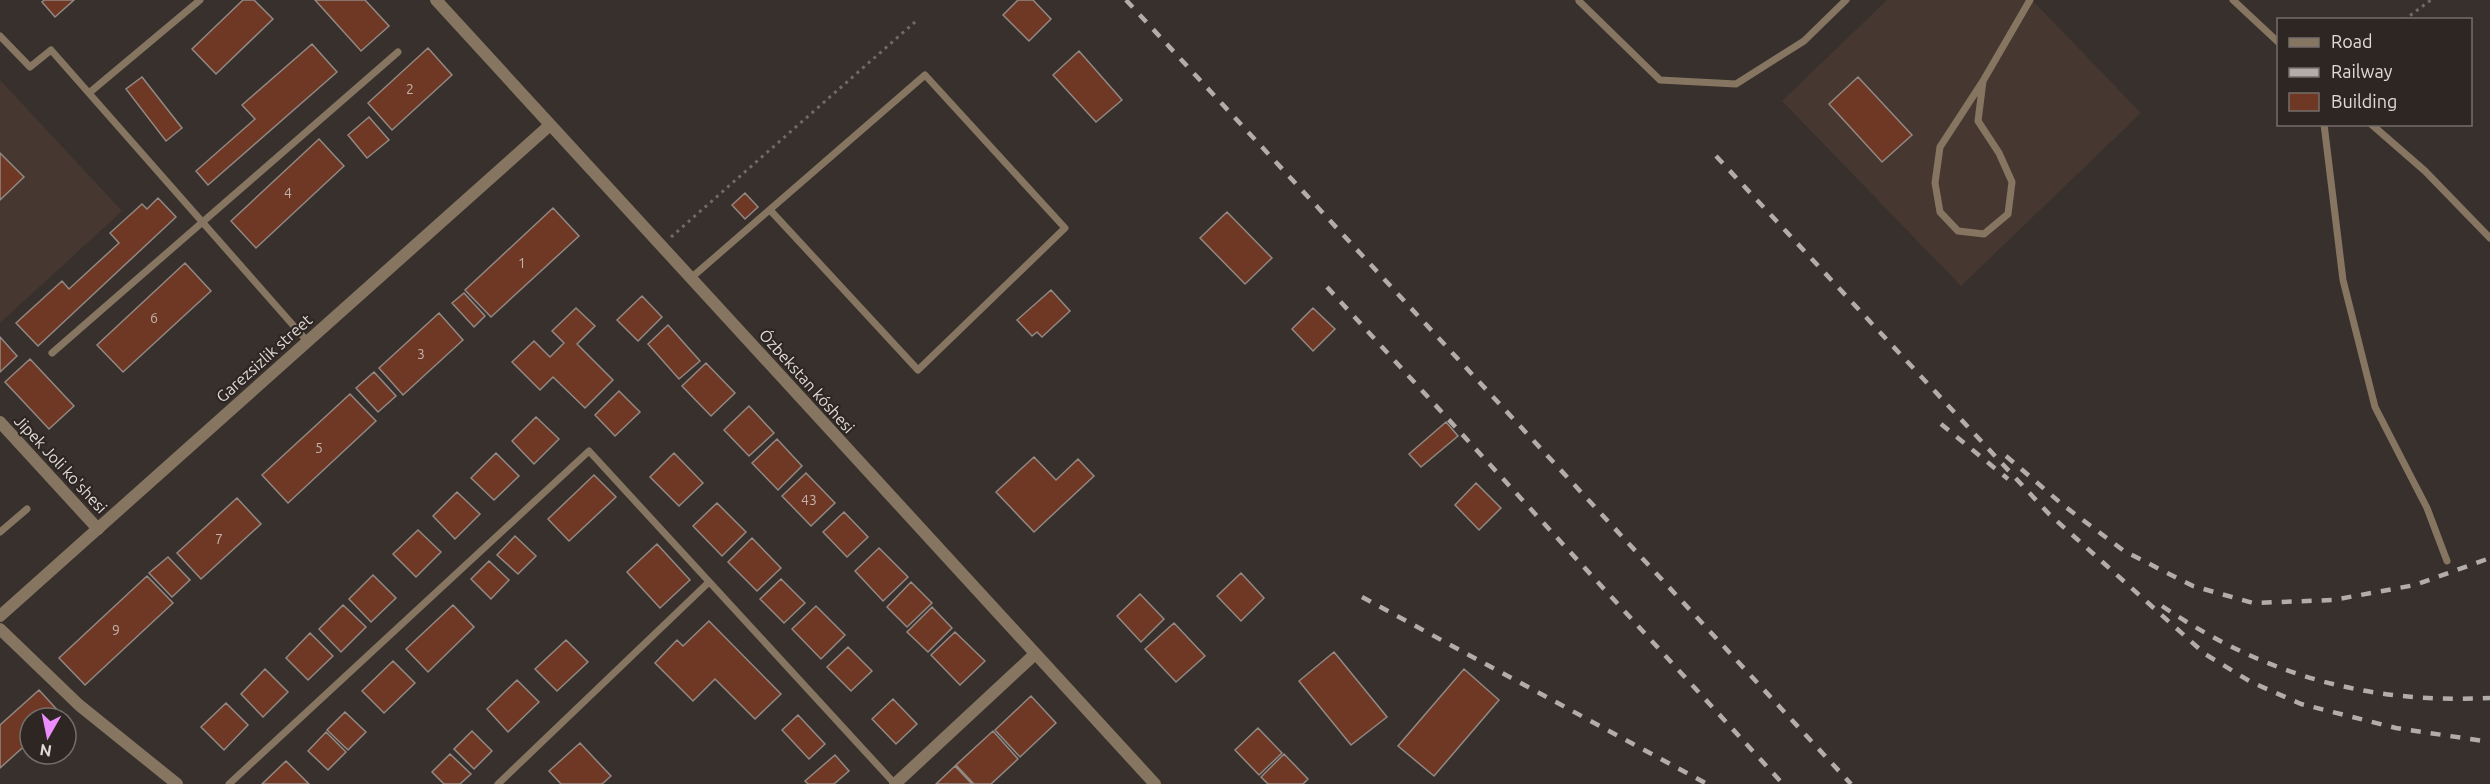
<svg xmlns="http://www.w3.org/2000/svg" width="2490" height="784" font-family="Ubuntu,sans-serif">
	<rect width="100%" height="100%" fill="#38302c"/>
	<path fill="#463831" d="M1887,0H2032L2141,113L1961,286L1782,101Z
		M0,80L122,211L0,323Z"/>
	<path fill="#6e3825" stroke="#928884" stroke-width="1.5" d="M44,0H74L55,17L42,2Z
		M243,0H254L273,19L216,74L192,49Z
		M315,0H365L389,26L361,51Z
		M1018,0H1033L1051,19L1029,41L1003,15Z
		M312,44L337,72L208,185L196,171L255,119L242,105Z
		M428,48L452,75L392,130L368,103Z
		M1079,51L1122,100L1096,122L1053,75Z
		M142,77L182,128L166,141L126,89Z
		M1858,77L1912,135L1882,162L1829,104Z
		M369,117L389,140L367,158L348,135Z
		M319,139L344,166L256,248L231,221Z
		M0,153L24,177L0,200Z
		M745,193L758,207L745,219L732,205Z
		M158,198L176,217L38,346L16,323L62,281L69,289L119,243L110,233L142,204L147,209Z
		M553,208L579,236L491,317L465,290Z
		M1227,212L1272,258L1245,284L1200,238Z
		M185,263L211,291L123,372L97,345Z
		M1051,290L1070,311L1042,337L1037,332L1032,336L1017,320Z
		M464,293L485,316L474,327L452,303Z
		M642,296L662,317L638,341L617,320Z
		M576,308L595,326L577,344L613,380L585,408L553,377L540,390L512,362L534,341L550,357L564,343L552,331Z
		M1313,308L1335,329L1313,351L1292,329Z
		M439,313L463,340L403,395L379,368Z
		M668,325L700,361L679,379L648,344Z
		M0,337L17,356L0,372Z
		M30,359L74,406L49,429L5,382Z
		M706,363L735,393L711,416L682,386Z
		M374,372L396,396L378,412L356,388Z
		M619,391L640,412L615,436L595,415Z
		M350,394L376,421L288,503L262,475Z
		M749,406L774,433L749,456L724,430Z
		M536,417L559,439L534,464L512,441Z
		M1446,422L1458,436L1421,467L1409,454Z
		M777,439L802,466L778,490L752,463Z
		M496,453L519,476L494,500L471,478Z
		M674,453L703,483L679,506L650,477Z
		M1034,457L1056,480L1078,459L1094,476L1034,532L996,492Z
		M806,473L835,503L811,526L782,496Z
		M594,475L616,497L569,541L548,519Z
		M1476,483L1501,508L1479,530L1455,505Z
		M457,492L480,514L455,539L433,516Z
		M237,498L261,524L201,579L177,553Z
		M717,503L746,532L722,556L693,526Z
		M844,512L868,537L847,557L823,532Z
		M418,530L441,552L416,577L393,554Z
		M515,536L536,556L518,574L497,555Z
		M752,538L781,568L757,591L728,562Z
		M657,544L690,580L660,608L627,572Z
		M879,548L908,577L883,601L855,571Z
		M168,557L190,580L172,597L149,573Z
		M489,561L509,580L491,599L471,579Z
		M1241,573L1264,598L1241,621L1217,596Z
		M373,575L396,598L371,622L349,599Z
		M147,576L173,603L85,685L59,658Z
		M781,579L805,603L784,623L760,599Z
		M911,582L932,603L907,627L887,607Z
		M1140,594L1164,619L1141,642L1117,616Z
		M343,605L366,627L341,652L319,629Z
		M453,605L474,627L428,672L406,649Z
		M816,606L845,635L821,659L792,629Z
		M932,607L952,628L928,652L907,632Z
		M709,621L781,694L755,719L715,679L693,701L655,663L677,640L683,646Z
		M1174,623L1205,656L1176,682L1145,649Z
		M955,632L985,661L960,685L931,655Z
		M310,633L333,656L308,680L286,658Z
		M566,640L588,662L557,691L535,669Z
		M848,647L872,671L851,691L827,667Z
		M1334,652L1387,717L1351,745L1299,681Z
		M393,661L415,683L384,713L362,691Z
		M265,669L288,692L263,717L241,694Z
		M1464,669L1499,700L1434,776L1398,746Z
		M517,680L539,702L508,732L487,709Z
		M39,690L61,714L57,718H30V741L0,768V725Z
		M1031,696L1056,723L1020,757L995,730Z
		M893,699L917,724L896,744L872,719Z
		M226,703L248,725L224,750L201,727Z
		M345,712L366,732L348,750L327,730Z
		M798,715L825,744L809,759L782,730Z
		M1258,728L1282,753L1259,775L1235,750Z
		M472,731L492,751L474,769L454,749Z
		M993,731L1018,759L991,784H974L956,765Z
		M326,732L346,752L328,770L308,751Z
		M580,743L611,776L602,784H561L549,771Z
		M450,754L471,774L460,784H444L432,772Z
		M1284,754L1308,779L1303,784H1268L1261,777Z
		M835,755L849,771L834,784H808L805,781Z
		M286,761L309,784H262Z
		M955,766L972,784H936Z"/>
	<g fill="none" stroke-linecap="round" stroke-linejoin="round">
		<path stroke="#716a67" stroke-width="3" stroke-dasharray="3 4.5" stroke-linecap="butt" d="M2404,20L2431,0
			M671,237L915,22"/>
		<path stroke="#867661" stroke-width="7" d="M2233,0L2278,42
			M1579,1L1660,80L1736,84L1804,41L1846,0
			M0,36L30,67L51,50L307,341
			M1983,81L1978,121L1999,153L2012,182L2008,214L1984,234L1958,231L1940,212L1935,183L1940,147L1983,81L2030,0
			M89,93L200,0
			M2324,124L2343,280L2375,407L2427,508L2447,561
			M2371,124L2425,171L2490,238
			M691,278L925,75L1065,228L918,370L770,210
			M52,353L398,52
			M0,532L27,509
			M229,784L589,451L895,784
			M498,784L709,582"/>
		<path stroke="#867661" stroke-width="12" d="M0,422L98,529
			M0,629L79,705L177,784
			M895,784L1035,654"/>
		<path stroke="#867661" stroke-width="12" d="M436,0L1155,784
			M0,616L550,125"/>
		<path stroke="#b3adaa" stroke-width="4.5" stroke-dasharray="10 10" stroke-linecap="butt" d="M1126,0L1851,784
			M1716,156L2049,514L2205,654L2251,682L2301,704L2396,728L2490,742
			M1327,287L1783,784
			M1941,424L2008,479
			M2006,456L2063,505L2124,551L2193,586L2253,603L2333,600L2415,585L2490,558
			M1362,597L1707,784
			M2162,606C2264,675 2367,704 2490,698"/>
	</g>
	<g text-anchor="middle" stroke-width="4.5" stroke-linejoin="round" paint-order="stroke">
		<g font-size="14" fill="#c4b2ab">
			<text x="410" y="94">2</text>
			<text x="288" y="198">4</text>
			<text x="522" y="268">1</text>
			<text x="154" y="323">6</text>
			<text x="421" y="359">3</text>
			<text x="319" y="453">5</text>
			<text x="809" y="505">43</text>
			<text x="219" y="544">7</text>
			<text x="116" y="635">9</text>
		</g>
		<g font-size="16" fill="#e0dbd8" stroke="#2e2622">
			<text transform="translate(264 358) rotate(-42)" y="6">Garezsizlik street</text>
			<text transform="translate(807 381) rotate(48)" y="6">Ózbekstan kóshesi</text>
			<text transform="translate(61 464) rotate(47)" y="6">Jipek Joli ko'shesi</text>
		</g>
	</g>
	<rect x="2277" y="18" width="195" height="108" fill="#2e2622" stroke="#756e6b" stroke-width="1.5"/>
	<rect x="2289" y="38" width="30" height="9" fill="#867661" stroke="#756e6b" stroke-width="1.5"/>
	<text x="2331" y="48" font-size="18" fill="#e0dbd8">Road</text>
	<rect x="2289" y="68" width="30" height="9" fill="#b3adaa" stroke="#756e6b" stroke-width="1.5"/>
	<text x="2331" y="78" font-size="18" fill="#e0dbd8">Railway</text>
	<rect x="2289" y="93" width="30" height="18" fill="#6e3825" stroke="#756e6b" stroke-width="1.5"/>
	<text x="2331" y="108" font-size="18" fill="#e0dbd8">Building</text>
	<g transform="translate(48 736) rotate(189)"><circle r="28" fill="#2e2622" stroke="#756e6b" stroke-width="1.5"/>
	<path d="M0-4.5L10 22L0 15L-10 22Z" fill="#eb8dfc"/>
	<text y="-9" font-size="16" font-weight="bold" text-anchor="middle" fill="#e0dbd8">N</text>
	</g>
</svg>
